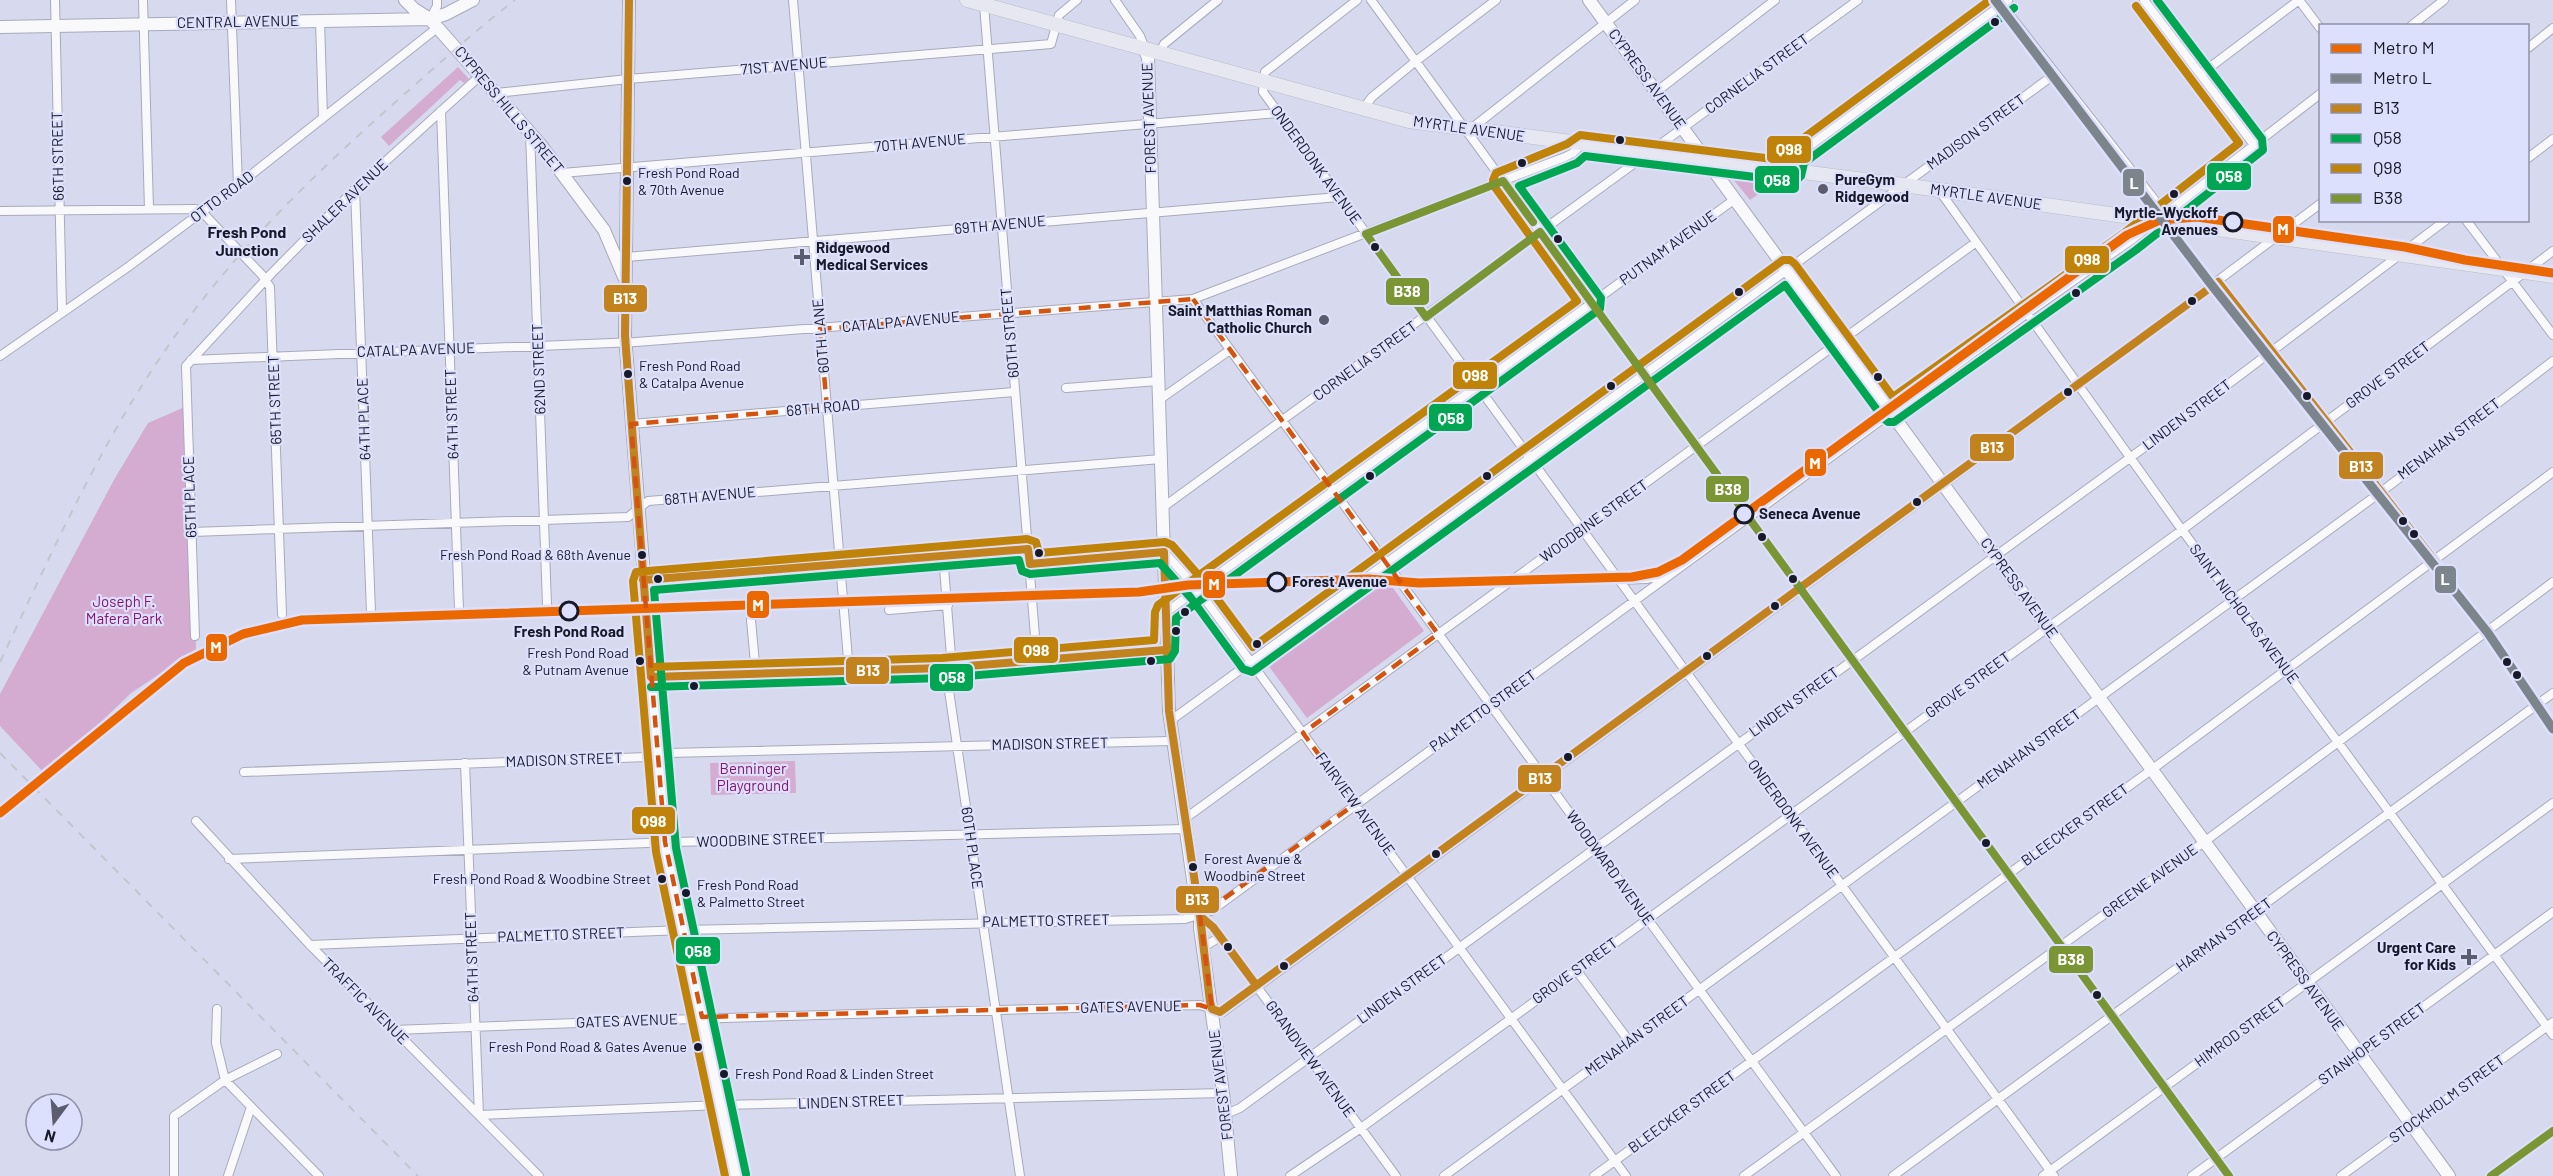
<svg xmlns="http://www.w3.org/2000/svg" width="2553" height="1176" font-family="Barlow,sans-serif">
	<rect width="100%" height="100%" fill="#d7daee"/>
	<path fill="#d4acd1" d="M458,67L469,79L464,83L460,80L389,146L381,137Z
		M1728,173L1775,180L1777,181L1750,200Z
		M187,406L196,650L131,693L46,775L0,726V694L115,478L148,423Z
		M1385,577L1424,631L1307,718L1268,665L1348,607Z
		M795,761L796,793L711,795L710,763Z"/>
	<g fill="none" stroke-linecap="round" stroke-linejoin="round">
		<defs>
			<path id="street" d="M55,0L62,311
				M143,0L149,209
				M231,0L238,185
				M793,0L849,671
				M1115,0L1140,36L1145,49
				M1357,0L1265,72L1263,92L2054,1176
				M1371,0L2229,1176
				M1998,0L2168,217
				M2144,0L2254,145
				M2299,0L2320,28
				M984,5L1037,661
				M430,19L437,6V0
				M320,20L323,118
				M2411,26L2444,0
				M2528,48L2553,28
				M1160,53L1164,44L1218,0
				M2201,74L2299,0
				M1656,92L1775,0
				M496,93L628,79L1051,44L1059,15L1077,0
				M1363,109L1372,97L1416,61L1496,0
				M441,111L459,610
				M1472,128L1635,0
				M530,132L547,605
				M2528,158L2553,139
				M1791,172V163L1796,156L2008,0
				M562,173L1278,113
				M355,189L371,613
				M1939,190L2177,523L2553,1035
				M0,211L196,209L202,212
				M202,212L262,275L270,287L282,614
				M2466,220L2553,335
				M626,257L1339,197
				M2218,282C2331,429 2448,572 2553,725
				M1193,299L1836,1176
				M0,356L128,267L238,185L437,28
				M191,360L636,342L1193,299L1565,157L1573,153L1581,145
				M1066,388L1158,381
				M1159,400L1230,350
				M631,424L1014,392
				M1162,508L1858,0
				M192,532L628,517L648,501L1161,459
				M943,555L951,656L947,677L1020,1176
				M1030,564L1164,552L1199,591L1626,1176
				M643,580L1028,549
				M1619,580L1646,579L1665,575
				M889,610L948,605
				M1165,613L1735,199
				M751,620L756,674
				M195,636L186,366L271,274L355,189L481,75
				M651,677L943,668L1165,650
				M1170,721L2055,74
				M465,763L479,1115L721,1105L1223,1093
				M244,772L647,757L668,753L1172,741
				M1183,820L1975,243
				M196,821L310,945L539,1176
				M229,859L674,842L1185,829
				M1200,916L1213,927L1396,1176
				M310,945L683,930L1185,919L1211,911L2026,314L2130,241L2320,94
				M1202,948L1220,937
				M1577,971L1629,1041
				M217,1009L216,1043L225,1080L319,1176
				M395,1030C663,1019 932,1011 1200,1005L1223,1012L2068,393L2320,204
				M1226,1114L1240,1108L2142,449L2446,220
				M174,1176V1116L225,1080L277,1054
				M228,1176L251,1107
				M1290,1176L1361,1128L2182,530L2553,251
				M1444,1176L2381,492L2553,361
				M1594,1176L2158,765L2553,472
				M1744,1176L2204,842L2553,582
				M1893,1176L2553,693
				M2043,1176L2553,803
				M2192,1176L2553,912
				M2341,1176L2553,1022
				M2491,1176L2553,1131"/>
			<path id="secondary" d="M405,0L414,9L430,19L540,144L604,230L624,277
				M629,0L625,336L665,842L736,1176
				M1589,0L2449,1176
				M0,27L430,19L446,14L473,0
				M1145,49L1148,58L1169,711L1197,908L1200,916V928L1223,1093L1231,1176"/>
			<path id="primary" d="M967,0L1409,121L1903,185L2553,276"/>
		</defs>
		<use href="#street" stroke="#a8aabb" stroke-width="10"/>
		<use href="#secondary" stroke="#a8aabb" stroke-width="14"/>
		<use href="#primary" stroke="#babbc6" stroke-width="15"/>
		<use href="#street" stroke="#f9f9fc" stroke-width="8"/>
		<use href="#secondary" stroke="#f9f9fc" stroke-width="12"/>
		<use href="#primary" stroke="#e6e7f0" stroke-width="14"/>
		<path stroke="#c3c5ca" stroke-width="2" stroke-dasharray="8 8" stroke-linecap="butt" d="M0,662C46,565 90,466 148,376C217,269 297,190 391,106C432,70 472,33 515,0
			M0,753L418,1176"/>
		<defs>
			<path id="bus-1" d="M629,0L625,336L651,677L943,668L1165,650
				M2218,282L2431,556L2553,725
				M643,580L1028,549L1030,564L1164,552L1169,711L1200,916L1210,1002L1212,1009L1220,1012L2218,282
				M1200,916L1213,927L1256,985"/>
			<path id="bus-2" d="M651,687L943,678L1170,659L1175,651L1176,618L1600,309L1601,298L1519,186L1577,163L1585,156L1795,182L1801,176L1804,163L2014,8
				M746,1174L676,848L654,590L1019,560L1022,571L1030,574L1160,563L1191,598L1243,669L1252,672L1785,285L1883,418L1888,422H1894L2136,250L2263,150L2262,139L2157,0"/>
			<path id="bus-3" d="M651,667L942,658L1154,640L1155,612L1158,605L1577,301L1494,186L1493,180L1496,173L1567,144L1580,135L1781,160L1790,148L1990,0
				M725,1176L656,852L633,581L636,572L1027,539L1036,542L1039,553L1165,542L1172,545L1207,585L1253,647L1783,260H1790L1795,264L1893,397L2124,233L2239,143L2136,6"/>
			<path id="bus-4" d="M1533,222L1503,181L1366,234L1426,317L1540,232L2229,1176
				M2491,1176L2553,1131"/>
		</defs>
		<use href="#bus-1" stroke="#dde0fc" stroke-width="12"/>
		<use href="#bus-2" stroke="#dde0fc" stroke-width="12"/>
		<use href="#bus-3" stroke="#dde0fc" stroke-width="12"/>
		<use href="#bus-4" stroke="#dde0fc" stroke-width="12"/>
		<use href="#bus-1" stroke="#c2831e" stroke-width="8"/>
		<use href="#bus-2" stroke="#00a651" stroke-width="8"/>
		<use href="#bus-3" stroke="#bf830a" stroke-width="8"/>
		<use href="#bus-4" stroke="#799534" stroke-width="8"/>
		<defs>
			<path id="metro-1" d="M0,813L184,663L243,634L302,620L1139,592L1188,585L1369,579L1419,583L1632,577L1658,572L1682,560L2127,235L2160,220L2197,217L2405,247L2465,260L2553,273"/>
			<path id="metro-2" d="M1995,0L2210,283L2488,633L2553,729"/>
		</defs>
		<use href="#metro-1" stroke="#dde0fc" stroke-width="14"/>
		<use href="#metro-2" stroke="#dde0fc" stroke-width="14"/>
		<use href="#metro-1" stroke="#eb6800" stroke-width="9"/>
		<use href="#metro-2" stroke="#7c858c" stroke-width="9"/>
	</g>
	<path fill="none" stroke="#d3530f" stroke-width="4.5" stroke-dasharray="12 8" stroke-linejoin="round" d="M1193,299L1438,634L1303,733L1355,804L1200,916L1212,1009L1200,1005L702,1017L665,842L631,424L827,408L820,329Z"/>
	<g fill="#181a2a" stroke="#dde0fc" stroke-width="2">
		<circle cx="1995" cy="22" r="5"/>
		<circle cx="1620" cy="140" r="5"/>
		<circle cx="1522" cy="163" r="5"/>
		<circle cx="627" cy="181" r="5"/>
		<circle cx="2174" cy="194" r="5"/>
		<circle cx="1558" cy="239" r="5"/>
		<circle cx="1375" cy="247" r="5"/>
		<circle cx="1739" cy="292" r="5"/>
		<circle cx="2076" cy="293" r="5"/>
		<circle cx="2192" cy="301" r="5"/>
		<circle cx="628" cy="374" r="5"/>
		<circle cx="1878" cy="377" r="5"/>
		<circle cx="1611" cy="386" r="5"/>
		<circle cx="2068" cy="392" r="5"/>
		<circle cx="2307" cy="396" r="5"/>
		<circle cx="1370" cy="476" r="5"/>
		<circle cx="1487" cy="476" r="5"/>
		<circle cx="1917" cy="502" r="5"/>
		<circle cx="2403" cy="521" r="5"/>
		<circle cx="2414" cy="534" r="5"/>
		<circle cx="1762" cy="537" r="5"/>
		<circle cx="1039" cy="553" r="5"/>
		<circle cx="642" cy="555" r="5"/>
		<circle cx="658" cy="579" r="5"/>
		<circle cx="1793" cy="579" r="5"/>
		<circle cx="1775" cy="606" r="5"/>
		<circle cx="1185" cy="612" r="5"/>
		<circle cx="1176" cy="631" r="5"/>
		<circle cx="1257" cy="644" r="5"/>
		<circle cx="1707" cy="656" r="5"/>
		<circle cx="640" cy="661" r="5"/>
		<circle cx="1151" cy="661" r="5"/>
		<circle cx="2507" cy="662" r="5"/>
		<circle cx="2517" cy="675" r="5"/>
		<circle cx="694" cy="686" r="5"/>
		<circle cx="1568" cy="757" r="5"/>
		<circle cx="1986" cy="843" r="5"/>
		<circle cx="1436" cy="854" r="5"/>
		<circle cx="1193" cy="867" r="5"/>
		<circle cx="662" cy="879" r="5"/>
		<circle cx="686" cy="893" r="5"/>
		<circle cx="1228" cy="947" r="5"/>
		<circle cx="1284" cy="966" r="5"/>
		<circle cx="2097" cy="995" r="5"/>
		<circle cx="698" cy="1047" r="5"/>
		<circle cx="724" cy="1074" r="5"/>
	</g>
	<g fill="#5b5d6f" stroke="#dde0fc" stroke-width="2">
		<circle cx="1823" cy="189" r="6"/>
		<path d="M799 248h6v6h6v6h-6v6h-6v-6h-6v-6h6z"/>
		<circle cx="1324" cy="320" r="6"/>
		<path d="M2466 948h6v6h6v6h-6v6h-6v-6h-6v-6h6z"/>
	</g>
	<g fill="#dde0fc" stroke="#181a2a" stroke-width="3">
		<circle cx="2233" cy="222" r="9"/>
		<circle cx="1744" cy="514" r="9"/>
		<circle cx="1277" cy="582" r="9"/>
		<circle cx="569" cy="611" r="9"/>
	</g>
	<g text-anchor="middle" stroke-width="4.5" stroke-linejoin="round" paint-order="stroke">
		<g font-size="14" fill="#181a2a" stroke="#dde0fc" text-anchor="start">
			<text x="638" y="178">Fresh Pond Road<tspan x="638" dy="17">&amp; 70th Avenue</tspan></text>
			<text x="639" y="371">Fresh Pond Road<tspan x="639" dy="17">&amp; Catalpa Avenue</tspan></text>
			<text x="631" y="560" text-anchor="end">Fresh Pond Road &amp; 68th Avenue</text>
			<text x="629" y="658" text-anchor="end">Fresh Pond Road<tspan x="629" dy="17">&amp; Putnam Avenue</tspan></text>
			<text x="1204" y="864">Forest Avenue &amp;<tspan x="1204" dy="17">Woodbine Street</tspan></text>
			<text x="651" y="884" text-anchor="end">Fresh Pond Road &amp; Woodbine Street</text>
			<text x="697" y="890">Fresh Pond Road<tspan x="697" dy="17">&amp; Palmetto Street</tspan></text>
			<text x="687" y="1052" text-anchor="end">Fresh Pond Road &amp; Gates Avenue</text>
			<text x="735" y="1079">Fresh Pond Road &amp; Linden Street</text>
		</g>
		<g font-size="15" fill="#181a2a" stroke="#dde0fc">
			<text transform="translate(238 22) rotate(-1)" y="5">CENTRAL AVENUE</text>
			<text transform="translate(784 66) rotate(-5)" y="5">71ST AVENUE</text>
			<text transform="translate(1757 74) rotate(-36)" y="5">CORNELIA STREET</text>
			<text transform="translate(1647 79) rotate(54)" y="5">CYPRESS AVENUE</text>
			<text transform="translate(509 110) rotate(50)" y="5">CYPRESS HILLS STREET</text>
			<text transform="translate(1149 118) rotate(-92)" y="5">FOREST AVENUE</text>
			<text transform="translate(1469 129) rotate(8)" y="5">MYRTLE AVENUE</text>
			<text transform="translate(1976 132) rotate(-36)" y="5">MADISON STREET</text>
			<text transform="translate(920 143) rotate(-5)" y="5">70TH AVENUE</text>
			<text transform="translate(58 156) rotate(-91)" y="5">66TH STREET</text>
			<text transform="translate(1316 165) rotate(54)" y="5">ONDERDONK AVENUE</text>
			<text transform="translate(222 197) rotate(-37)" y="5">OTTO ROAD</text>
			<text transform="translate(1986 197) rotate(8)" y="5">MYRTLE AVENUE</text>
			<text transform="translate(345 201) rotate(-44)" y="5">SHALER AVENUE</text>
			<text transform="translate(1000 225) rotate(-5)" y="5">69TH AVENUE</text>
			<text transform="translate(1668 248) rotate(-36)" y="5">PUTNAM AVENUE</text>
			<text transform="translate(901 322) rotate(-5)" y="5">CATALPA AVENUE</text>
			<text transform="translate(1010 333) rotate(-95)" y="5">60TH STREET</text>
			<text transform="translate(821 336) rotate(-95)" y="5">60TH LANE</text>
			<text transform="translate(416 350) rotate(-2)" y="5">CATALPA AVENUE</text>
			<text transform="translate(1365 361) rotate(-36)" y="5">CORNELIA STREET</text>
			<text transform="translate(539 369) rotate(-92)" y="5">62ND STREET</text>
			<text transform="translate(2388 375) rotate(-37)" y="5">GROVE STREET</text>
			<text transform="translate(275 400) rotate(-92)" y="5">65TH STREET</text>
			<text transform="translate(823 408) rotate(-5)" y="5">68TH ROAD</text>
			<text transform="translate(452 414) rotate(-92)" y="5">64TH STREET</text>
			<text transform="translate(2187 415) rotate(-37)" y="5">LINDEN STREET</text>
			<text transform="translate(364 419) rotate(-92)" y="5">64TH PLACE</text>
			<text transform="translate(2449 439) rotate(-37)" y="5">MENAHAN STREET</text>
			<text transform="translate(710 496) rotate(-5)" y="5">68TH AVENUE</text>
			<text transform="translate(190 497) rotate(-92)" y="5">65TH PLACE</text>
			<text transform="translate(1594 521) rotate(-36)" y="5">WOODBINE STREET</text>
			<text transform="translate(2019 588) rotate(54)" y="5">CYPRESS AVENUE</text>
			<text transform="translate(2244 614) rotate(53)" y="5">SAINT NICHOLAS AVENUE</text>
			<text transform="translate(1968 685) rotate(-36)" y="5">GROVE STREET</text>
			<text transform="translate(1794 702) rotate(-36)" y="5">LINDEN STREET</text>
			<text transform="translate(1483 711) rotate(-36)" y="5">PALMETTO STREET</text>
			<text transform="translate(1050 744) rotate(-1)" y="5">MADISON STREET</text>
			<text transform="translate(2029 749) rotate(-36)" y="5">MENAHAN STREET</text>
			<text transform="translate(564 760) rotate(-2)" y="5">MADISON STREET</text>
			<text transform="translate(1355 804) rotate(54)" y="5">FAIRVIEW AVENUE</text>
			<text transform="translate(1793 819) rotate(54)" y="5">ONDERDONK AVENUE</text>
			<text transform="translate(2075 825) rotate(-36)" y="5">BLEECKER STREET</text>
			<text transform="translate(761 840) rotate(-2)" y="5">WOODBINE STREET</text>
			<text transform="translate(972 848) rotate(82)" y="5">60TH PLACE</text>
			<text transform="translate(1610 868) rotate(54)" y="5">WOODWARD AVENUE</text>
			<text transform="translate(2150 881) rotate(-36)" y="5">GREENE AVENUE</text>
			<text transform="translate(1046 921) rotate(-1)" y="5">PALMETTO STREET</text>
			<text transform="translate(561 935) rotate(-2)" y="5">PALMETTO STREET</text>
			<text transform="translate(2224 935) rotate(-36)" y="5">HARMAN STREET</text>
			<text transform="translate(472 957) rotate(-92)" y="5">64TH STREET</text>
			<text transform="translate(1575 971) rotate(-36)" y="5">GROVE STREET</text>
			<text transform="translate(2305 981) rotate(54)" y="5">CYPRESS AVENUE</text>
			<text transform="translate(1402 989) rotate(-36)" y="5">LINDEN STREET</text>
			<text transform="translate(365 1001) rotate(45)" y="5">TRAFFIC AVENUE</text>
			<text transform="translate(1131 1007) rotate(-1)" y="5">GATES AVENUE</text>
			<text transform="translate(627 1021) rotate(-2)" y="5">GATES AVENUE</text>
			<text transform="translate(2240 1032) rotate(-36)" y="5">HIMROD STREET</text>
			<text transform="translate(1637 1036) rotate(-36)" y="5">MENAHAN STREET</text>
			<text transform="translate(2372 1044) rotate(-36)" y="5">STANHOPE STREET</text>
			<text transform="translate(1310 1059) rotate(54)" y="5">GRANDVIEW AVENUE</text>
			<text transform="translate(1221 1085) rotate(-97)" y="5">FOREST AVENUE</text>
			<text transform="translate(2447 1099) rotate(-36)" y="5">STOCKHOLM STREET</text>
			<text transform="translate(851 1102) rotate(-2)" y="5">LINDEN STREET</text>
			<text transform="translate(1682 1112) rotate(-36)" y="5">BLEECKER STREET</text>
		</g>
		<g font-size="15" font-weight="bold" fill="#181a2a" stroke="#dde0fc" text-anchor="start">
			<text x="1835" y="185">PureGym<tspan x="1835" dy="17">Ridgewood</tspan></text>
			<text x="816" y="253">Ridgewood<tspan x="816" dy="17">Medical Services</tspan></text>
			<text x="1312" y="316" text-anchor="end">Saint Matthias Roman<tspan x="1312" dy="17">Catholic Church</tspan></text>
			<text x="2456" y="953" text-anchor="end">Urgent Care<tspan x="2456" dy="17">for Kids</tspan></text>
		</g>
		<g font-size="15" font-weight="bold" fill="#181a2a" stroke="#dde0fc" text-anchor="start">
			<text x="2218" y="218" text-anchor="end">Myrtle–Wyckoff<tspan x="2218" dy="17">Avenues</tspan></text>
			<text x="1759" y="519">Seneca Avenue</text>
			<text x="1292" y="587">Forest Avenue</text>
			<text x="569" y="637" text-anchor="middle">Fresh Pond Road</text>
		</g>
		<g font-size="15" fill="#89136f" stroke="#dde0fc">
			<text x="124" y="607">Joseph F.<tspan x="124" dy="17">Mafera Park</tspan></text>
			<text x="753" y="774">Benninger<tspan x="753" dy="17">Playground</tspan></text>
		</g>
		<g font-size="16" font-weight="bold" fill="#181a2a" stroke="#dde0fc">
			<text x="247" y="238">Fresh Pond<tspan x="247" dy="18">Junction</tspan></text>
		</g>
	</g>
	<g stroke="#dde0fc" stroke-width="2">
		<rect x="1766" y="135" width="46" height="29" rx="6" fill="#bf830a"/>
		<rect x="2206" y="162" width="46" height="29" rx="6" fill="#00a651"/>
		<rect x="1754" y="165" width="46" height="29" rx="6" fill="#00a651"/>
		<rect x="2122" y="168" width="23" height="29" rx="6" fill="#7c858c"/>
		<rect x="2272" y="215" width="23" height="29" rx="6" fill="#eb6800"/>
		<rect x="2064" y="245" width="46" height="29" rx="6" fill="#bf830a"/>
		<rect x="1385" y="277" width="45" height="29" rx="6" fill="#799534"/>
		<rect x="603" y="284" width="45" height="29" rx="6" fill="#c2831e"/>
		<rect x="1452" y="361" width="46" height="29" rx="6" fill="#bf830a"/>
		<rect x="1428" y="403" width="45" height="29" rx="6" fill="#00a651"/>
		<rect x="1969" y="433" width="46" height="29" rx="6" fill="#c2831e"/>
		<rect x="1804" y="448" width="23" height="29" rx="6" fill="#eb6800"/>
		<rect x="2338" y="451" width="46" height="29" rx="6" fill="#c2831e"/>
		<rect x="1705" y="475" width="45" height="28" rx="6" fill="#799534"/>
		<rect x="2434" y="565" width="23" height="29" rx="6" fill="#7c858c"/>
		<rect x="1202" y="570" width="24" height="29" rx="6" fill="#eb6800"/>
		<rect x="746" y="590" width="24" height="29" rx="6" fill="#eb6800"/>
		<rect x="205" y="633" width="23" height="29" rx="6" fill="#eb6800"/>
		<rect x="1013" y="636" width="46" height="28" rx="6" fill="#bf830a"/>
		<rect x="845" y="656" width="45" height="29" rx="6" fill="#c2831e"/>
		<rect x="929" y="663" width="45" height="29" rx="6" fill="#00a651"/>
		<rect x="1517" y="764" width="45" height="29" rx="6" fill="#c2831e"/>
		<rect x="631" y="806" width="45" height="29" rx="6" fill="#bf830a"/>
		<rect x="1175" y="885" width="45" height="29" rx="6" fill="#c2831e"/>
		<rect x="675" y="936" width="46" height="29" rx="6" fill="#00a651"/>
		<rect x="2048" y="945" width="46" height="29" rx="6" fill="#799534"/>
	</g>
	<g font-size="16" text-anchor="middle" font-weight="bold" fill="#fff">
		<text x="1789" y="155">Q98</text>
		<text x="2229" y="182">Q58</text>
		<text x="1777" y="186">Q58</text>
		<text x="2134" y="189">L</text>
		<text x="2283" y="235">M</text>
		<text x="2087" y="265">Q98</text>
		<text x="1407" y="297">B38</text>
		<text x="625" y="304">B13</text>
		<text x="1475" y="381">Q98</text>
		<text x="1451" y="424">Q58</text>
		<text x="1992" y="453">B13</text>
		<text x="1815" y="469">M</text>
		<text x="2361" y="472">B13</text>
		<text x="1728" y="495">B38</text>
		<text x="2445" y="585">L</text>
		<text x="1214" y="590">M</text>
		<text x="758" y="611">M</text>
		<text x="216" y="653">M</text>
		<text x="1036" y="656">Q98</text>
		<text x="868" y="676">B13</text>
		<text x="952" y="683">Q58</text>
		<text x="1540" y="784">B13</text>
		<text x="653" y="827">Q98</text>
		<text x="1197" y="905">B13</text>
		<text x="698" y="957">Q58</text>
		<text x="2071" y="965">B38</text>
	</g>
	<rect x="2319" y="24" width="210" height="198" fill="#dde0fc" stroke="#8e91a8" stroke-width="1.5"/>
	<rect x="2331" y="44" width="30" height="9" fill="#eb6800" stroke="#8e91a8" stroke-width="1.5"/>
	<text x="2373" y="54" font-size="18" fill="#181a2a">Metro M</text>
	<rect x="2331" y="74" width="30" height="9" fill="#7c858c" stroke="#8e91a8" stroke-width="1.5"/>
	<text x="2373" y="84" font-size="18" fill="#181a2a">Metro L</text>
	<rect x="2331" y="104" width="30" height="9" fill="#c2831e" stroke="#8e91a8" stroke-width="1.5"/>
	<text x="2373" y="114" font-size="18" fill="#181a2a">B13</text>
	<rect x="2331" y="134" width="30" height="9" fill="#00a651" stroke="#8e91a8" stroke-width="1.5"/>
	<text x="2373" y="144" font-size="18" fill="#181a2a">Q58</text>
	<rect x="2331" y="164" width="30" height="9" fill="#bf830a" stroke="#8e91a8" stroke-width="1.5"/>
	<text x="2373" y="174" font-size="18" fill="#181a2a">Q98</text>
	<rect x="2331" y="194" width="30" height="9" fill="#799534" stroke="#8e91a8" stroke-width="1.5"/>
	<text x="2373" y="204" font-size="18" fill="#181a2a">B38</text>
	<g transform="translate(54 1122) rotate(196)"><circle r="28" fill="#dde0fc" stroke="#8e91a8" stroke-width="1.5"/>
	<path d="M0-4.5L10 22L0 15L-10 22Z" fill="#5b5d6f"/>
	<text y="-9" font-size="16" font-weight="bold" text-anchor="middle" fill="#181a2a">N</text>
	</g>
</svg>
